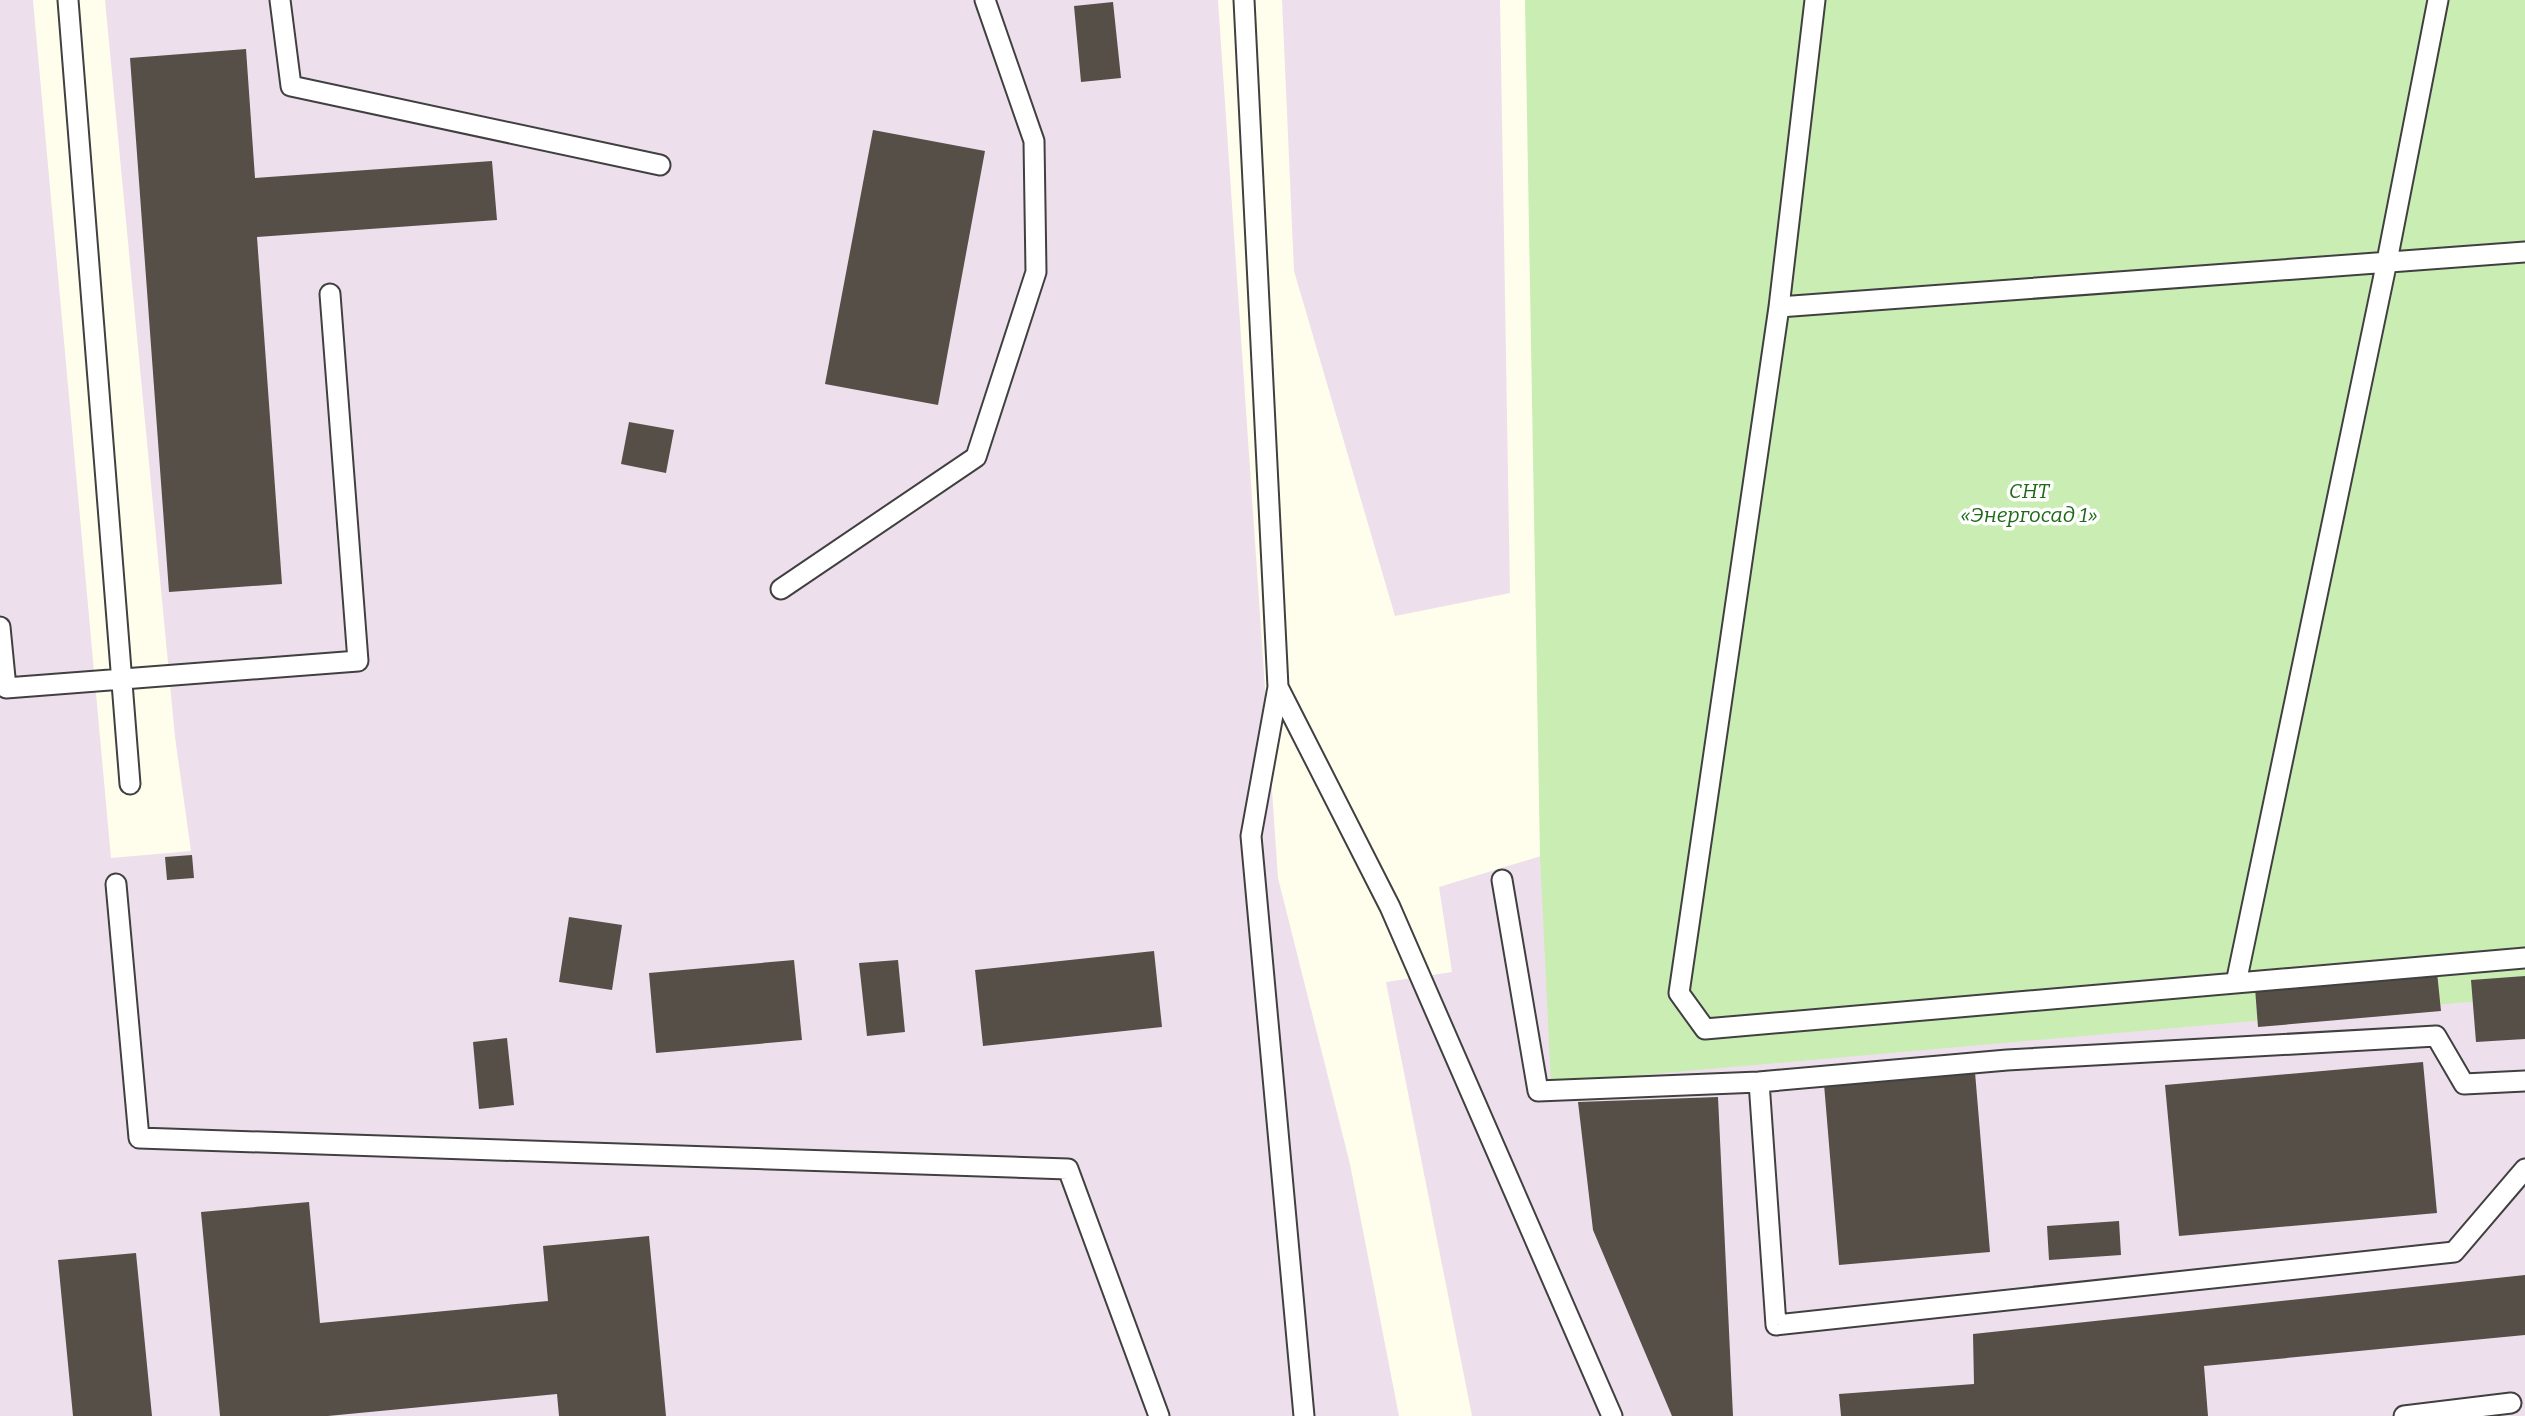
<svg xmlns="http://www.w3.org/2000/svg" width="2525" height="1416" font-family="Bitter,serif">
	<rect width="100%" height="100%" fill="#fffeec"/>
	<path fill="#ede0ec" d="M0,0H33L111,858L191,851L175,737L105,0H1218L1278,878L1350,1164L1399,1416H0Z
		M1282,0H1500L1510,593L1395,616L1294,271Z
		M1541,856L2525,996V1416H1472L1386,982L1452,972L1439,887Z"/>
	<path fill="#c9edb2" d="M1525,0H2525V997L1551,1083L1540,857Z"/>
	<path fill="#564f48" d="M1113,2L1121,78L1081,82L1074,6Z
		M246,49L255,178L492,161L497,220L257,237L282,584L169,592L130,58Z
		M873,130L985,151L938,405L825,384Z
		M629,422L674,430L666,473L621,464Z
		M192,855L194,878L167,880L165,857Z
		M569,917L622,925L612,990L559,982Z
		M1154,951L1162,1027L983,1046L975,970Z
		M794,960L802,1040L656,1053L649,973Z
		M898,960L905,1032L867,1036L859,963Z
		M2437,972L2441,1011L2258,1027L2255,988Z
		M2525,976V1039L2476,1042L2471,980Z
		M507,1038L514,1105L479,1109L473,1042Z
		M2423,1062L2437,1213L2179,1236L2165,1085Z
		M1975,1072L1990,1252L1839,1265L1824,1084Z
		M1718,1097L1733,1416H1672L1593,1230L1578,1102Z
		M309,1202L320,1323L548,1301L543,1246L649,1236L666,1416H559L557,1394L328,1416H220L201,1212Z
		M2119,1221L2121,1255L2049,1260L2047,1226Z
		M136,1253L152,1416H73L58,1260Z
		M2525,1275V1335L2204,1366L2208,1416H1841L1839,1394L1974,1384L1973,1334Z"/>
	<g fill="none" stroke-linecap="round" stroke-linejoin="round">
		<defs>
			<path id="service" d="M68,0L130,784
				M280,0L291,86L660,165
				M1244,0L1278,687L1251,836L1304,1416
				M1815,0L1779,307L1679,993L1705,1029L2525,958
				M1779,307L2525,252
				M781,589L976,457L1036,272L1034,141L985,0
				M0,627L6,688L358,661L330,294
				M1278,687L1390,907L1612,1416
				M1502,880L1538,1091L1759,1082
				M116,884L139,1138L1068,1169L1159,1416
				M2236,983L2387,261L2438,0
				M2525,1081L2464,1084L2436,1036L2007,1060L1759,1082L1776,1325L2454,1252L2525,1169
				M2404,1416L2511,1403"/>
		</defs>
		<use href="#service" stroke="#404040" stroke-width="23"/>
		<use href="#service" stroke="#fff" stroke-width="19"/>
	</g>
	<g text-anchor="middle" stroke-width="7" stroke-linejoin="round" paint-order="stroke">
		<g font-size="21" font-style="italic" fill="#1e6a17" stroke="#fff">
			<text x="2029" y="498">СНТ<tspan x="2029" dy="24">«Энергосад 1»</tspan></text>
		</g>
	</g>
</svg>
